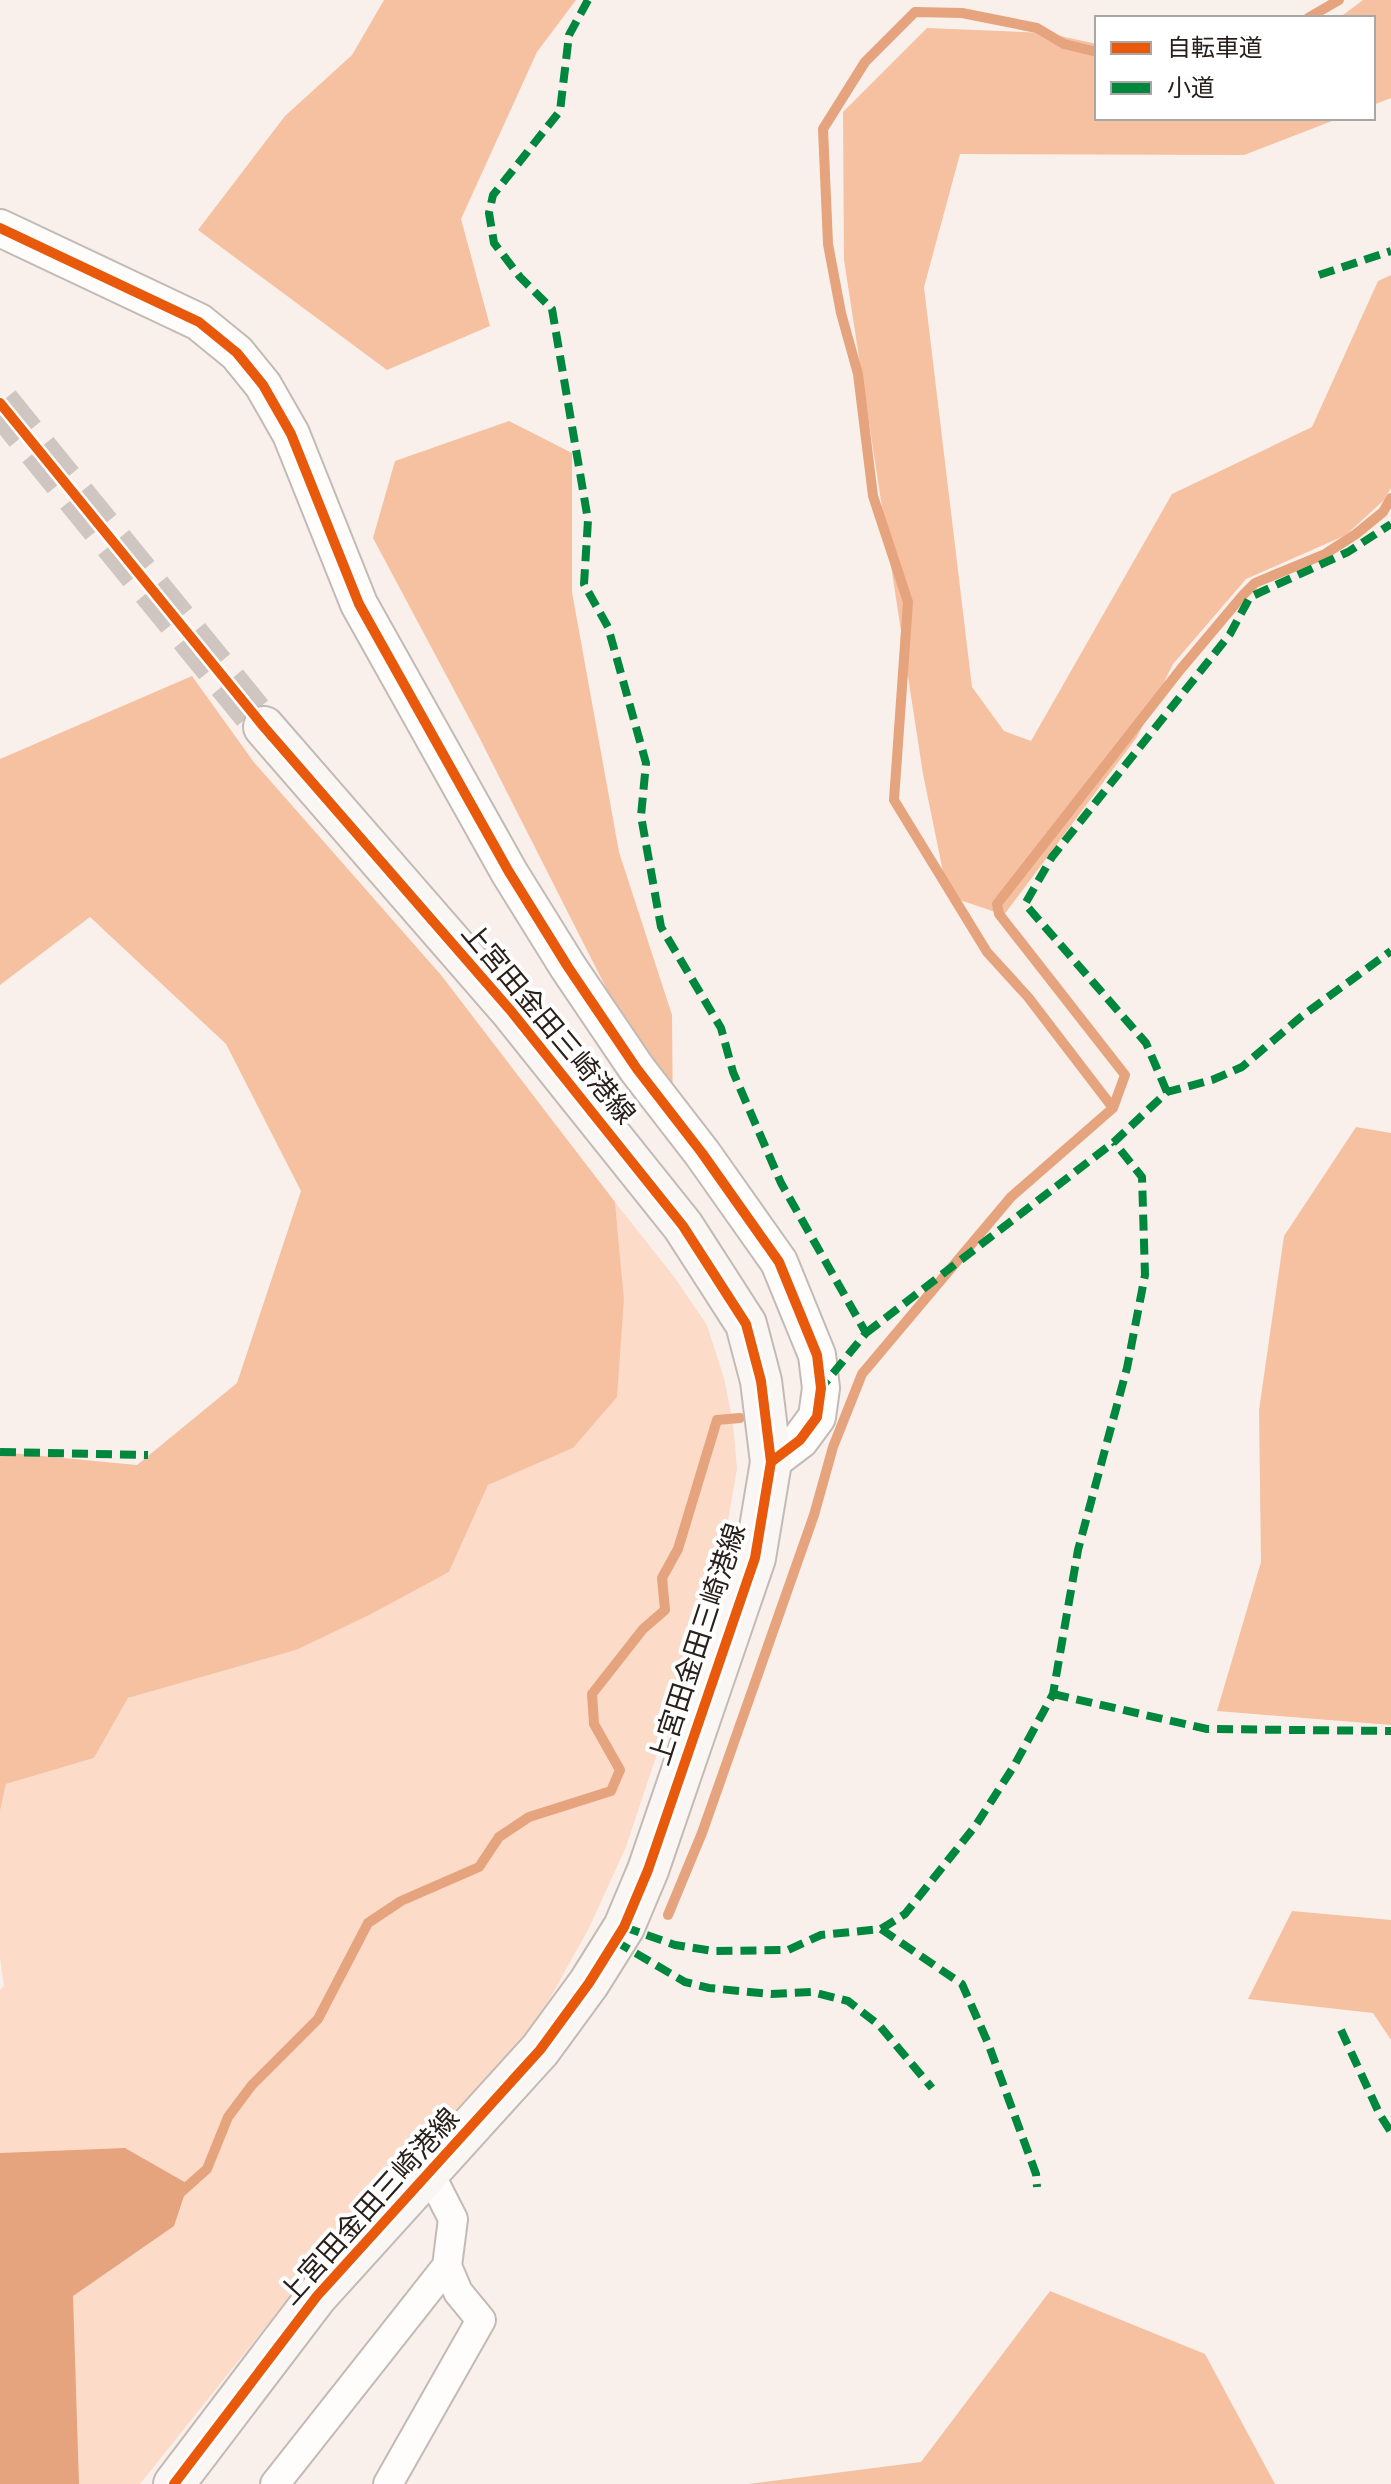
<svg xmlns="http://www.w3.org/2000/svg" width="1391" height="2484" font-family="'Fira Sans','Noto Sans JP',sans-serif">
	<rect width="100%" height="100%" fill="#f9f0eb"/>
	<path fill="#fcdcc9" d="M615,1202L675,1278L707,1325L724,1378L733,1423L737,1469L721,1561L626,1847L589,1928L549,2000L508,2058L415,2156L300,2284L140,2484H0V1990L4,1986L0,1958V1811L6,1784L94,1758L128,1698L296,1650L449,1572L488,1485L573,1448L624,1299Z"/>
	<path fill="#f6c1a1" d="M384,0H576L537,52L461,219L490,326L387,370L198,230L285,116L352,55Z
		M1363,0H1391V98L1373,105V18H1339Z
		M927,28L1046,33L1097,44V118H1340L1244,155L960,154L924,287L972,687L1004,731L1031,741L1172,494L1312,427L1378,281L1391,275V488L1384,500L1346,535L1246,579L1173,664L1137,737L1004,915L948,896L923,774L844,260L843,112Z
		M509,421L572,453V592L619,852L672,1015L673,1120L477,733L373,538L395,461Z
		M192,676L253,761L441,975L615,1202L624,1299L617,1397L573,1448L488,1485L449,1572L369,1615L296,1650L128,1698L94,1758L6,1784L0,1811V1452L137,1465L237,1383L301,1191L226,1044L90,917L0,985V759Z
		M1356,1127L1391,1133V1725L1217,1711L1261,1562L1259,1410L1284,1236Z
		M1292,1911L1391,1920V2040L1373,2013L1248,1999Z
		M1050,2291L1205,2354L1275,2484H748L921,2462Z"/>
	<path fill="#e5a47d" d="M125,2148L188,2184L174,2226L73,2296L79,2484H0V2153Z"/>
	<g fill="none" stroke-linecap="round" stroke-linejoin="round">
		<path stroke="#e5a47d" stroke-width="10" d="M1308,18L1339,0
			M1097,52L1064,44L1037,28L962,13L915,12L865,62L823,129L828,244L841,313L858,374L873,496L908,602L894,800L987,952L1028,997L1113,1108
			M668,1915L702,1833L814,1515L833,1447L862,1374L1011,1197L1113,1108L1125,1075L999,914L997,904L1180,670L1243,595L1255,583L1325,554L1356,534L1383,512L1391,498
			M180,2193L207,2169L228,2117L252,2085L318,2019L368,1923L401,1901L479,1867L499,1837L529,1817L611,1791L620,1770L594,1724L592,1694L643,1629L665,1610L662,1578L678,1549L717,1420L740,1418"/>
		<path stroke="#d0c6c1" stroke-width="40" stroke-dasharray="40 20" stroke-linecap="butt" d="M0,403L264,727"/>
		<defs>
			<path id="minor" d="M275,2484L447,2266
				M388,2484L481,2320L458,2292L447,2266L453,2219L429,2172"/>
			<path id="tertiary" d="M0,228L199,322L237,353L263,385L291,434L359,604L509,872L568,967L637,1069L702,1153L779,1262L817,1355L821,1388L817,1417L800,1440L771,1462"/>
			<path id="secondary" d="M174,2484L317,2296L540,2050L589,1983L624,1927L648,1870L755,1558L771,1462L761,1381L746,1324L683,1226L511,1011L264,727"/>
		</defs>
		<use href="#minor" stroke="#c3bab5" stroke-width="32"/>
		<use href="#tertiary" stroke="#c3bab5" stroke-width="40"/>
		<use href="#secondary" stroke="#c3bab5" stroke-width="44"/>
		<use href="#minor" stroke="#fefdfc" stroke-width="28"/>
		<use href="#tertiary" stroke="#fefdfc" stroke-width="36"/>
		<use href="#secondary" stroke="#faf6f4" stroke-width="40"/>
		<path stroke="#00873e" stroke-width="8" stroke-dasharray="16 8" stroke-linecap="butt" d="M588,0L569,35L560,111L493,195L489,213L494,243L520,277L552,309L588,520L584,584L608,627L646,763L641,816L661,927L721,1028L733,1072L781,1183L866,1333L821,1388
			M1319,275L1391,251
			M1167,1092L1146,1043L1025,904L1052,857L1230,634L1250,597L1348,552L1391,524
			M866,1333L1114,1142L1167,1092L1212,1080L1242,1067L1302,1016L1391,951
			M0,1452L148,1455
			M1053,1694L1207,1729L1391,1731
			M624,1927L675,1945L713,1951L788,1950L821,1935L881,1929L905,1914L976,1825L1014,1766L1053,1694L1078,1550L1127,1368L1145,1275L1142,1177L1114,1142
			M881,1929L962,1984L988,2043L1036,2174L1037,2187
			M615,1941L685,1982L709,1988L771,1994L812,1992L848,2001L879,2025L932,2088
			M1341,2030L1380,2115L1391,2132"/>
		<defs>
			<path id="cycleway" d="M0,228L199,322L237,353L263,385L291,434L359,604L509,872L568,967L637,1069L702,1153L779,1262L817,1355L821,1388L817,1417L800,1440L771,1462
				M0,403L264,727L511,1011L683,1226L746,1324L761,1381L771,1462L755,1558L648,1870L624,1927L589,1983L540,2050L317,2296L174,2484"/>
		</defs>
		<use href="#cycleway" stroke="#fff" stroke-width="15"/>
		<use href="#cycleway" stroke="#e8590c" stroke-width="10"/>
	</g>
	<g text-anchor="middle" stroke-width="8" stroke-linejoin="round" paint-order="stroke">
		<g font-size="28" fill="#2a201b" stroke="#fff">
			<text transform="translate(549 1023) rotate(50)" y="10">上宮田金田三崎港線</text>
			<text transform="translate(697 1644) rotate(-72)" y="10">上宮田金田三崎港線</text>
			<text transform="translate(369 2206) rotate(-48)" y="10">上宮田金田三崎港線</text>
		</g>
	</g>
	<rect x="1095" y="16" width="280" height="104" fill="#ffffff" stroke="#aaa6a4" stroke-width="2"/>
	<rect x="1111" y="42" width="40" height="12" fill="#e8590c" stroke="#aaa6a4" stroke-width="2"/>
	<text x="1167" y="56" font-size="24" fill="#2a201b">自転車道</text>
	<rect x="1111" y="82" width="40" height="12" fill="#00873e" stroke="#aaa6a4" stroke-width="2"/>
	<text x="1167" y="96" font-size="24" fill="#2a201b">小道</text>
</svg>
